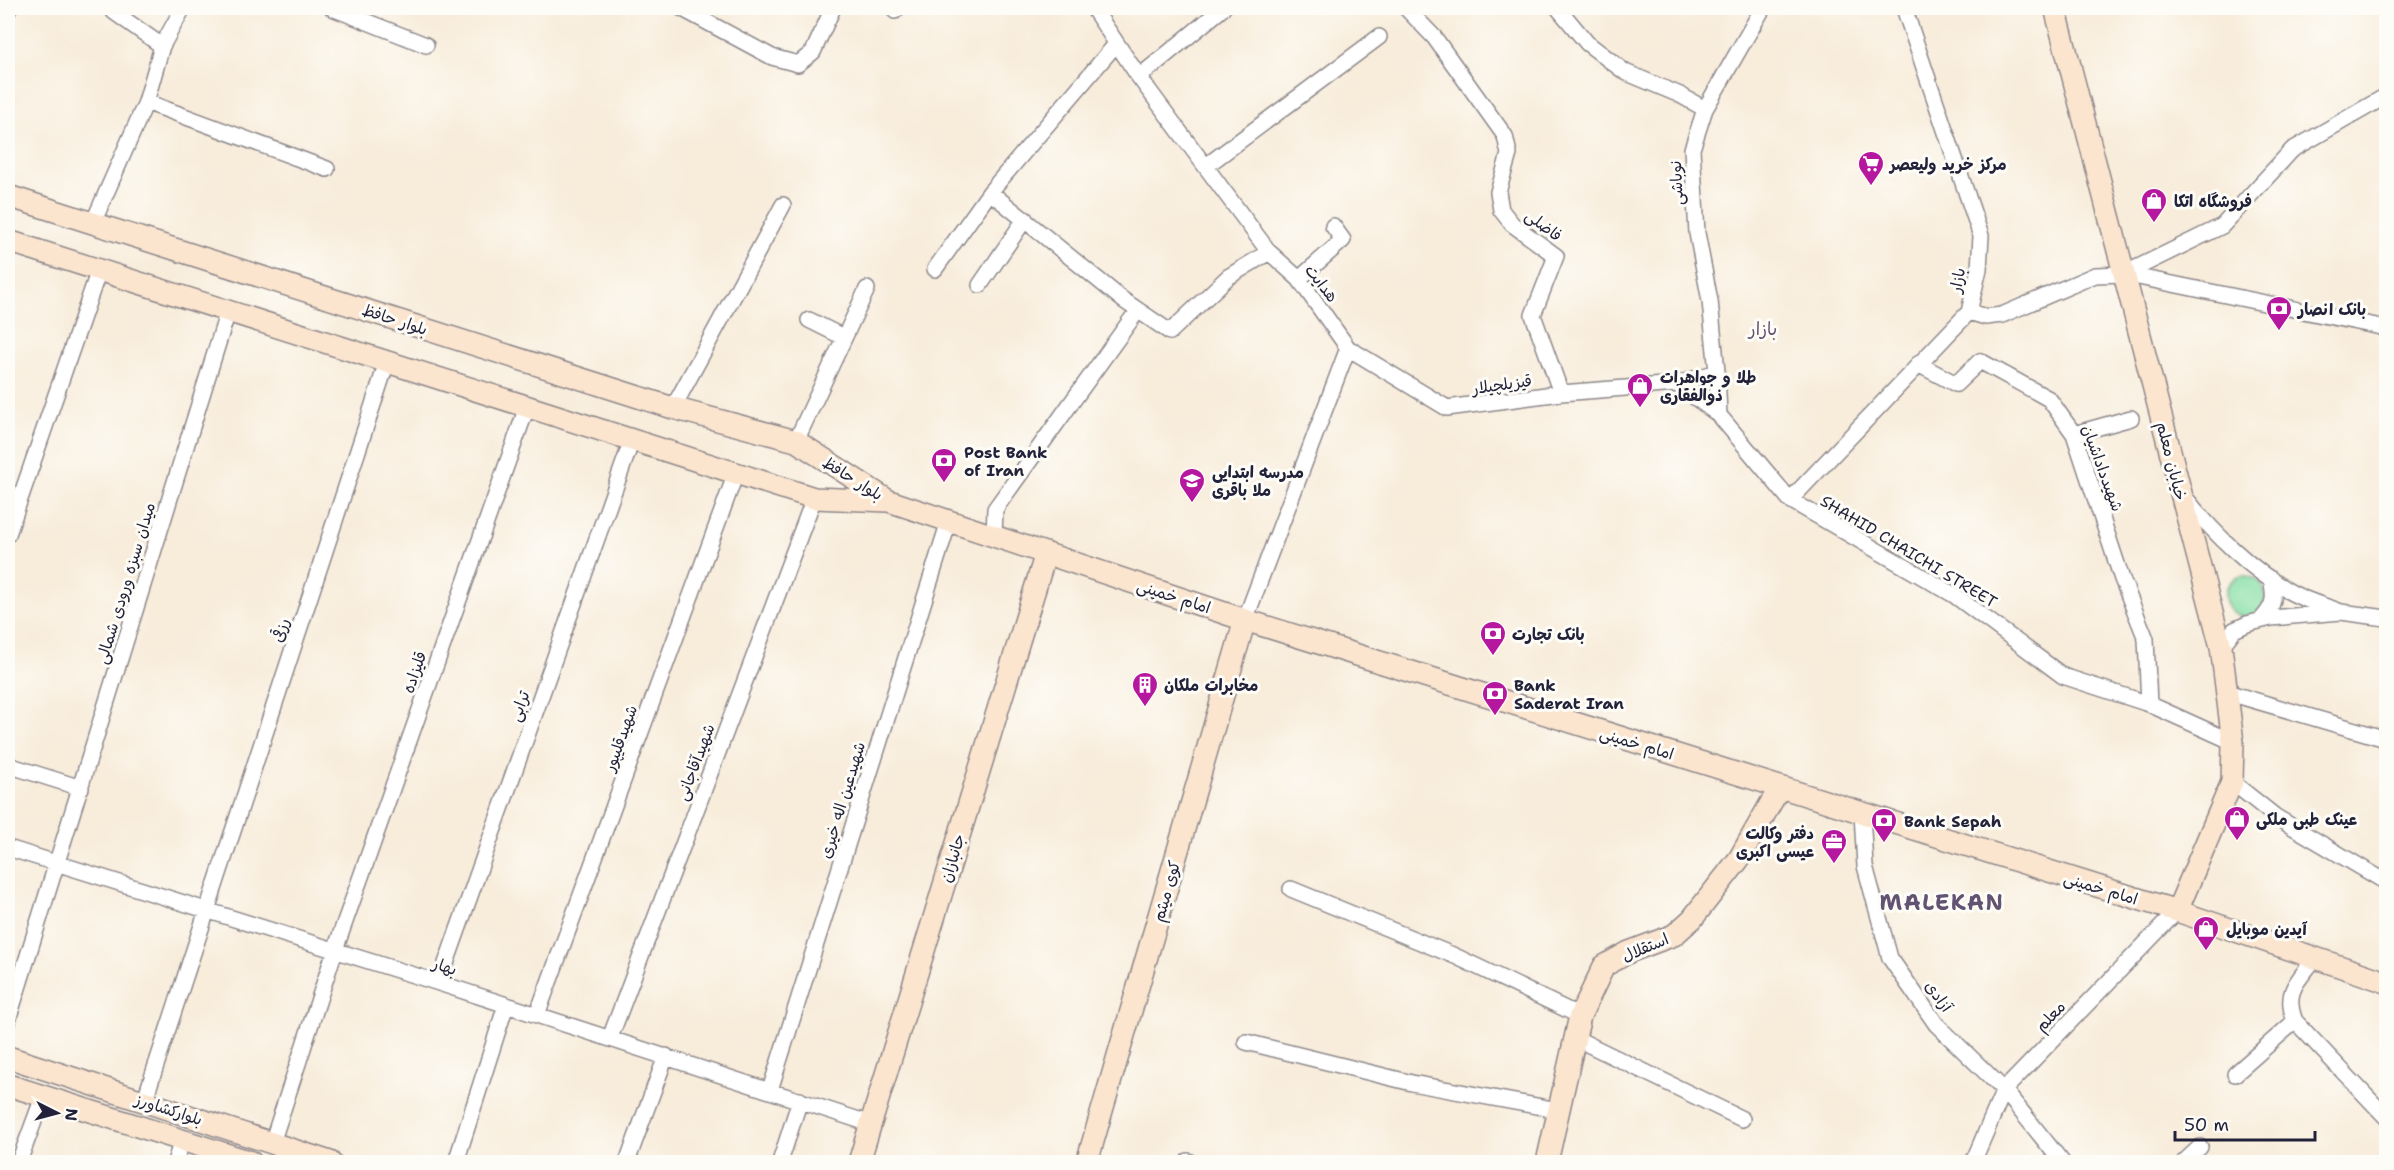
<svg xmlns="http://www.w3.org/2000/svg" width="2394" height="1170" font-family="'Shantell Sans','Playpen Sans Arabic',sans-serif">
	<rect width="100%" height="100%" fill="#fdfcf7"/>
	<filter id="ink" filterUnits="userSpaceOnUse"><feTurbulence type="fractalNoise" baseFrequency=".0167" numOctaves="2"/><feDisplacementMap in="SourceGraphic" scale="12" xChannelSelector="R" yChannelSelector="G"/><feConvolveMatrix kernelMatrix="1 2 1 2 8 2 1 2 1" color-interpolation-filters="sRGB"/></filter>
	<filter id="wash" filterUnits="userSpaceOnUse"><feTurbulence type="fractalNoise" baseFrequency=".008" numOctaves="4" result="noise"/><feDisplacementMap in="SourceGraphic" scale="24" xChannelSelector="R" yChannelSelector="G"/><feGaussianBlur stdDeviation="1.35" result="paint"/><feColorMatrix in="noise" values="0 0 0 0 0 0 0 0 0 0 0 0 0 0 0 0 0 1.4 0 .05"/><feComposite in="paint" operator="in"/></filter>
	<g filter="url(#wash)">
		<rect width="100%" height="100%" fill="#f8ecda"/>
		<path fill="#85dfa5" stroke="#548070" stroke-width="1.5" d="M2225 596a20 20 0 1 1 40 0a20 20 0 1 1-40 0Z"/>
	</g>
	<g filter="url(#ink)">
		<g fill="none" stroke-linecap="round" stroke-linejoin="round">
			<defs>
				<path id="street" d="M113,8L114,12L162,46
					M332,8L426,45
					M681,8L772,57L798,64L813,52L833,8
					M1093,8L1139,77L1269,252L1299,279L1348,348L1245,620
					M1406,8L1434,37L1505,136L1509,154L1498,192L1501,210L1512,224L1556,256L1533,315L1561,393
					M1558,8L1587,43L1625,72L1680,95L1705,109
					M8,11L9,8
					M895,11L897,8
					M1139,77L1223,8
					M146,102L327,169
					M1206,166L1379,37
					M990,192L1123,300L1170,332L1228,277L1269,252
					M93,223L146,102L162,46L183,8
					M935,269L990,192L1116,44
					M2124,274L2222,226L2292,150L2386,96
					M1299,279L1343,240L1333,226
					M980,285L1025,219
					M1969,312L1986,317L2002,315L2095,275L2124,274L2386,328
					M809,320L843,337
					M1348,348L1447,408L1561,393L1677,384
					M1918,364L1956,384L1980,361L2049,399L2074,434L2122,579L2146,639L2149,704
					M1717,372L1677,384L1719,415L1790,500L1954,595L2063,676L2149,704L2233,742
					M673,408L783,205
					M1719,415L1717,372L1710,301L1697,233L1692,149L1705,109L1763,8
					M2074,434L2131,418
					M796,441L867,289
					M2184,496C2212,532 2252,571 2292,593C2307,601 2325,606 2341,612
					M1790,500L1969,312L1979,269L1981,236L1904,8
					M8,534L99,270
					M994,536L995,509L1138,310
					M2261,620C2275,605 2275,598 2271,579
					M2221,647L2234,630L2247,624L2271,618L2341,612L2386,618
					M2226,692L2386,739
					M8,765L81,788
					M2232,782L2276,817L2386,882
					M1862,813L1865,866L1890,958L1936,1024L2004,1090L2062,1162
					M8,848L439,983L871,1124
					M1291,889L1455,956L1580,1016
					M2316,957C2298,981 2283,991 2295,1021L2386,1117
					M439,983L632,440
					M537,1015L736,473
					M8,1020L228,311
					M610,1038L814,498
					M1575,1038L1742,1119
					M1246,1042L1412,1083L1558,1110
					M2235,1074L2295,1021
					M770,1090L949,521
					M144,1102L387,362
					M272,1143L335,950L527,407
					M1188,1161L1191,1162
					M19,1162L43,1097
					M175,1162L182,1140
					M456,1162L506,1005
					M627,1162L666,1056
					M780,1162L800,1100
					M1973,1162L2004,1090L2177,911
					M2184,1162L2200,1147"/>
				<path id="secondary" d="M2055,8L2221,647L2233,742L2232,782L2177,911
					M8,196L673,408L796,441L889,501L1245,620L2177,911L2386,982
					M8,241L814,498L888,501
					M8,1057L330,1162
					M8,1085L251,1162
					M859,1162L1046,553
					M1087,1162L1245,620
					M1547,1162L1580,1016L1604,966L1629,952L1674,935L1692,919L1739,859L1780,787"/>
			</defs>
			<use href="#street" stroke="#8d878a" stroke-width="18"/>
			<use href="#secondary" stroke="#8d878a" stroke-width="24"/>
			<use href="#street" stroke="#fff" stroke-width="15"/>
			<use href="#secondary" stroke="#fce5cf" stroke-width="21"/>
		</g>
	</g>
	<defs>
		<symbol id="supermarket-pin" viewBox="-11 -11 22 30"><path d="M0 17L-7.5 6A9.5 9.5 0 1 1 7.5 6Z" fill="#b5179e" stroke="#fdfcf7"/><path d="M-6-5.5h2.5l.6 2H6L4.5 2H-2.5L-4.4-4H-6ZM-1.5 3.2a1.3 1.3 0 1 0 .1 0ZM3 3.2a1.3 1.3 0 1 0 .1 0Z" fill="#fff"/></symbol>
		<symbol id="shop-pin" viewBox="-11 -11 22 30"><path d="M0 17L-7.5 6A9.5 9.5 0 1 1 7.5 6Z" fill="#b5179e" stroke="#fdfcf7"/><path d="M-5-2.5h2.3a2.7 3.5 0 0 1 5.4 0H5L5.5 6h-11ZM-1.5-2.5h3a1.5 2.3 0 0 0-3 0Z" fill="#fff"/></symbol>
		<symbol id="bank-pin" viewBox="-11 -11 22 30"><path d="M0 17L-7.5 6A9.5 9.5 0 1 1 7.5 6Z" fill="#b5179e" stroke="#fdfcf7"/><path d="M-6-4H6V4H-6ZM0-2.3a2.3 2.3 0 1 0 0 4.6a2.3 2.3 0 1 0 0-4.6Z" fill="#fff"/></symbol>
		<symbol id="school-pin" viewBox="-11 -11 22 30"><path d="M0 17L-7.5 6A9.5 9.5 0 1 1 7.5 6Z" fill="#b5179e" stroke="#fdfcf7"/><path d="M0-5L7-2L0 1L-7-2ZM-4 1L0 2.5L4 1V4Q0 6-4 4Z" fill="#fff"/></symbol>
		<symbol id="building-pin" viewBox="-11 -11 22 30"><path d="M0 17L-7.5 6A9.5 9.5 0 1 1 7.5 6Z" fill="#b5179e" stroke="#fdfcf7"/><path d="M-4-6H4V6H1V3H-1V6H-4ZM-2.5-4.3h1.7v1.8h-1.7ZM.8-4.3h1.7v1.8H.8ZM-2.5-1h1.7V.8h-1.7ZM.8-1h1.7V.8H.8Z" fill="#fff"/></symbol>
		<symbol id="office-pin" viewBox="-11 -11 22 30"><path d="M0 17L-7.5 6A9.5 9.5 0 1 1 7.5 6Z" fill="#b5179e" stroke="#fdfcf7"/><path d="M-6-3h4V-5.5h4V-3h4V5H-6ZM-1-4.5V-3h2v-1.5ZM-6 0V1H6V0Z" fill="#fff"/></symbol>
	</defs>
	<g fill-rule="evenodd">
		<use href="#supermarket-pin" x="1856" y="149" width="30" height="40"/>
		<use href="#shop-pin" x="2139" y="186" width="30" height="40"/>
		<use href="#bank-pin" x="2264" y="294" width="30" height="40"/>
		<use href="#shop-pin" x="1625" y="371" width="30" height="40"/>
		<use href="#bank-pin" x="929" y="446" width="30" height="40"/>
		<use href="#school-pin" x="1177" y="466" width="30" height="40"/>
		<use href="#bank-pin" x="1478" y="619" width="30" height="40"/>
		<use href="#building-pin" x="1130" y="670" width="30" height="40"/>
		<use href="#bank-pin" x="1480" y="679" width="30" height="40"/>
		<use href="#shop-pin" x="2222" y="804" width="30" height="40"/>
		<use href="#bank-pin" x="1869" y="806" width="30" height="40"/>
		<use href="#office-pin" x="1819" y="827" width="30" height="40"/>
		<use href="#shop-pin" x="2191" y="914" width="30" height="40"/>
	</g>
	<g text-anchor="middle" stroke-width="6" stroke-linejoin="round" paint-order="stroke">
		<g font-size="16" font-weight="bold" fill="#22223b" stroke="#fdfcf7" text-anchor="start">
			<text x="1890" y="170">مرکز خرید ولیعصر</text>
			<text x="2174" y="207">فروشگاه اتکا</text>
			<text x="2298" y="315">بانک انصار</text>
			<text x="1660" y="383">طلا و جواهرات<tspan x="1660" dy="18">ذوالفقاری</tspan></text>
			<text x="964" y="458">Post Bank<tspan x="964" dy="18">of Iran</tspan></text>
			<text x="1212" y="478">مدرسه ابتدایی<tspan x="1212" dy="18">ملا باقری</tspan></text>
			<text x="1512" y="640">بانک تجارت</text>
			<text x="1164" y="691">مخابرات ملکان</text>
			<text x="1514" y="691">Bank<tspan x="1514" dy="18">Saderat Iran</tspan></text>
			<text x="2256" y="825">عینک طبی ملکی</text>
			<text x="1904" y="827">Bank Sepah</text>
			<text x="1814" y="839" text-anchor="end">دفتر وکالت<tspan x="1814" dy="18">عیسی اکبری</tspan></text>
			<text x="2226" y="935">آیدین موبایل</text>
		</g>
		<g font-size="16" fill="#22223b" stroke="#fdfcf7">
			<text transform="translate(1676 183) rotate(-93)" y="6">نوباشی</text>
			<text transform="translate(1544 225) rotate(37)" y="6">فاضلی</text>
			<text transform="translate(1957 280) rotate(-79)" y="6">بازار</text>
			<text transform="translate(1322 283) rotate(52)" y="6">هدایت</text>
			<text transform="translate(395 319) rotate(18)" y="6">بلوار حافظ</text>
			<text transform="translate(1502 384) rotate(-8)" y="6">قیزیلچیلار</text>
			<text transform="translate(2172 461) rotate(76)" y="6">خیابان معلم</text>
			<text transform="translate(2103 468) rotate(70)" y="6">شهیدداداشیان</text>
			<text transform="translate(853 478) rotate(32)" y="6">بلوار حافظ</text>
			<text transform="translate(1909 551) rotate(31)" y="6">SHAHID CHAICHI STREET</text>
			<text transform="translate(125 583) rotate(-73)" y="6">میدان سبزه ورودی شمالی</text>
			<text transform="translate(1174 596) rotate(18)" y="6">امام خمینی</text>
			<text transform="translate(280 630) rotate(-72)" y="6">رزقی</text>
			<text transform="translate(414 672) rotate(-71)" y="6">قلیزاده</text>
			<text transform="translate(519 706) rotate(-70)" y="6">ترابی</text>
			<text transform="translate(620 738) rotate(-70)" y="6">شهیدقلیپور</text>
			<text transform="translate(1637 743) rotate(17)" y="6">امام خمینی</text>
			<text transform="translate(695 762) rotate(-69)" y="6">شهیدآقاجانی</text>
			<text transform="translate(842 800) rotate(-73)" y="6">شهیدعین اله خیری</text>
			<text transform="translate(952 858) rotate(-73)" y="6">جانبازان</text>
			<text transform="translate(2101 888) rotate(17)" y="6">امام خمینی</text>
			<text transform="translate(1166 891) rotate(-74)" y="6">کوی میثم</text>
			<text transform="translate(1645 947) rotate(-23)" y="6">استقلال</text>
			<text transform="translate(445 966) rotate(18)" y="6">بهار</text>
			<text transform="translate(1939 996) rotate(54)" y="6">آزادی</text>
			<text transform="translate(2050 1016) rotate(-46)" y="6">معلم</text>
			<text transform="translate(169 1109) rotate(18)" y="6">بلوارکشاورز</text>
		</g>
		<g font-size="18" fill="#635372" stroke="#fdfcf7">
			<text x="1763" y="335">بازار</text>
		</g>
		<g font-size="22" font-weight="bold" letter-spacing="1.5" fill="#635372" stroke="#fdfcf7">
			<text x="1942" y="910">MALEKAN</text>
		</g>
	</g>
	<rect width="2394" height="1170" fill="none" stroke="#fdfcf7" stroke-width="30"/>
	<g transform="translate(57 1113) rotate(96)" stroke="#fdfcf7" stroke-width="4.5" paint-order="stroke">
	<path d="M0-4.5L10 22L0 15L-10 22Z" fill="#22223b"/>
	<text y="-9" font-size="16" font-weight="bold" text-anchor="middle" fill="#22223b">N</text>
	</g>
	<path d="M2175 1131v9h140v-9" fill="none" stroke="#22223b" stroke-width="3"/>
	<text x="2184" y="1131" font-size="18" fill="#22223b" stroke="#fdfcf7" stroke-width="4.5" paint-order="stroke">50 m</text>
</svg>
